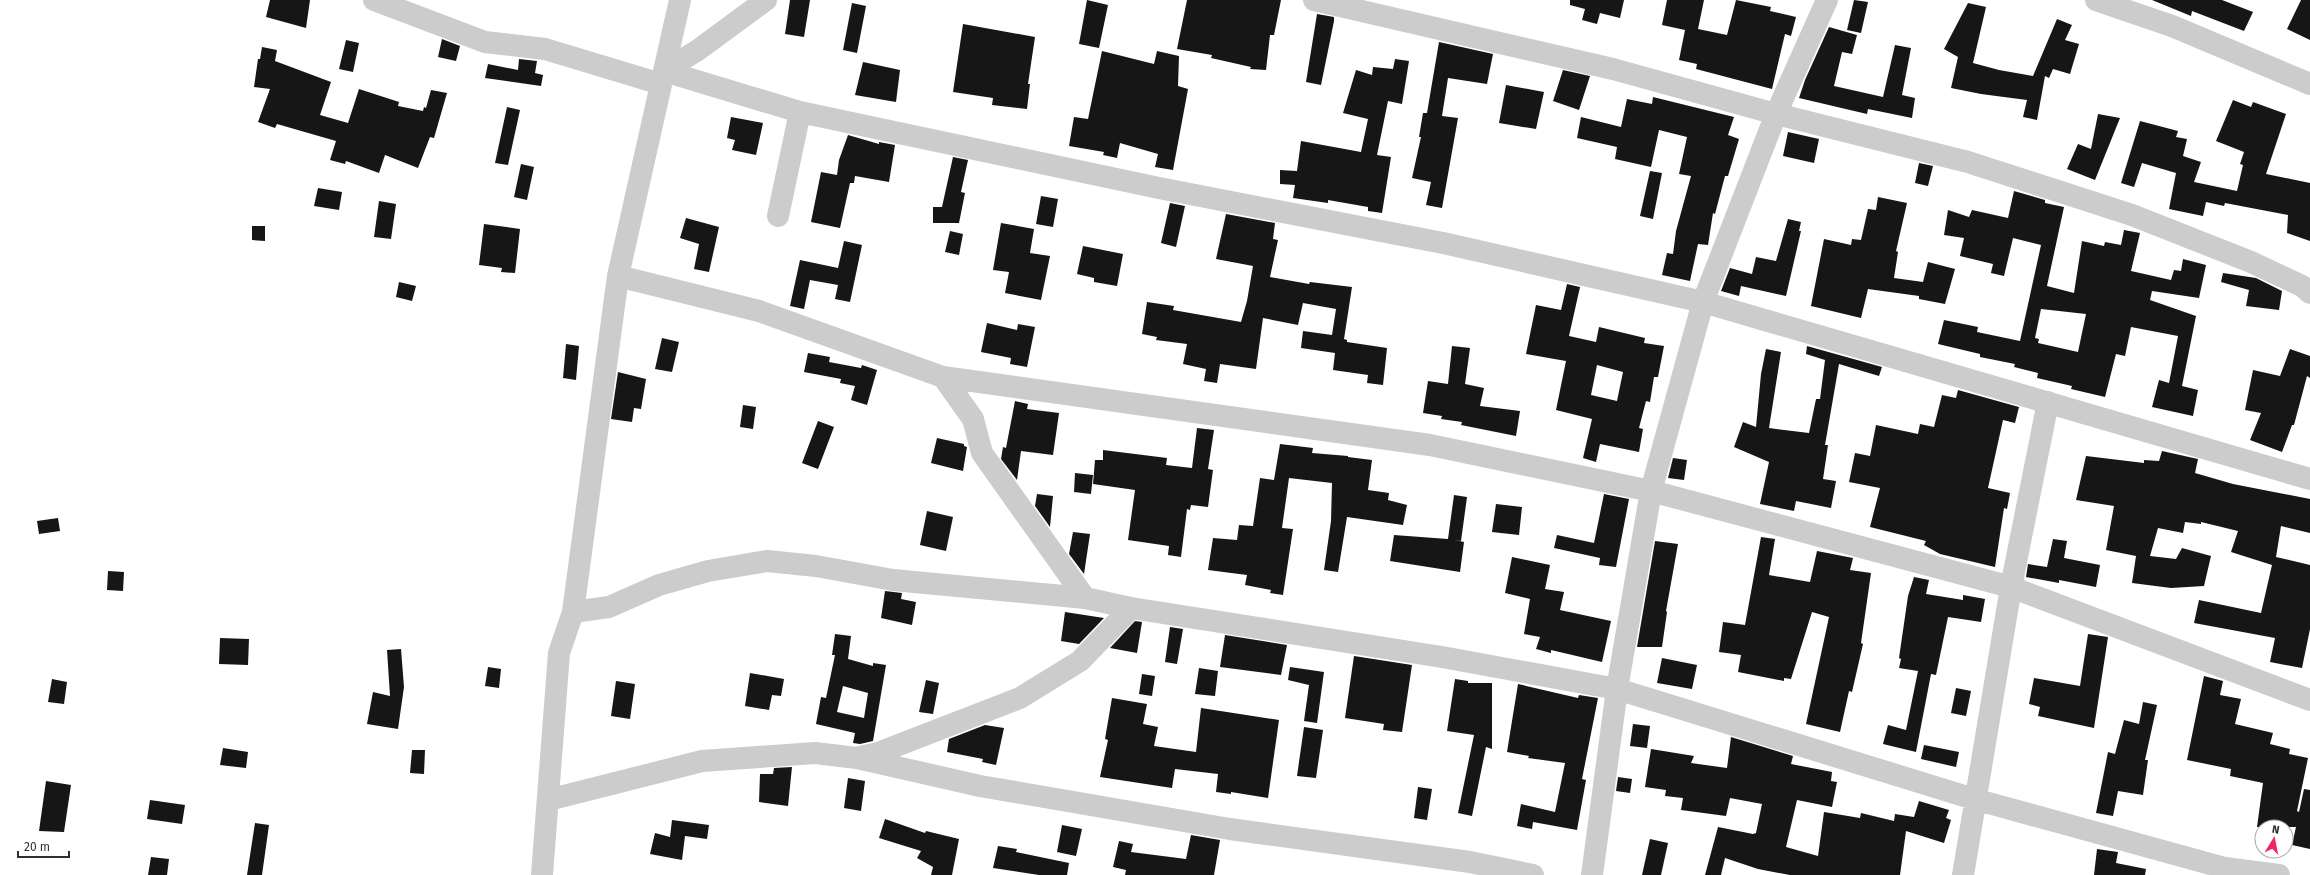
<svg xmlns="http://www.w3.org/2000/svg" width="2310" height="875" font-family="'Fira Sans',sans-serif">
	<rect width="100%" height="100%" fill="#fff"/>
	<path fill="#161616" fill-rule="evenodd" d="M270,0H310L306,28L266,17Z
		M790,0H810L804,37L785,34Z
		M1087,0L1108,5L1099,48L1079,44Z
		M1187,0H1281L1274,35H1270L1266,70L1250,69L1251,67L1211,58L1212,55L1177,49Z
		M1570,0H1624L1620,18L1600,13L1597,24L1582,20L1585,9L1570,5Z
		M1667,0H1704L1698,29L1727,35L1736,0L1771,7L1770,11L1796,17L1791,36L1785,34L1772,89L1696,69L1697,64L1679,60L1685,30L1662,25Z
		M1854,0L1868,2L1861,33L1847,30Z
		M2152,0H2222L2253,12L2244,31L2192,11L2191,16Z
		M2301,0H2310V40L2287,29Z
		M852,3L866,6L857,53L843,50Z
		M1968,3L1986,7L1973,63L1999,70L2033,76L2057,19L2072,25L2065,40L2079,44L2070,74L2053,69L2049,78L2045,76L2037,120L2023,117L2027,100L1981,94L1951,88L1958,57L1944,49Z
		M1317,14L1334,17V21L1321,85L1306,82Z
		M963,24L1035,37L1028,84H1030L1027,109L992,105L993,98L953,92Z
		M1829,27L1857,35L1852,54L1842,52L1834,86L1883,97L1895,45L1911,48L1902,95L1915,98L1912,118L1868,109L1867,114L1799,98L1805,80Z
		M442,39L460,46L456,61L438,57Z
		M346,40L359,43L353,72L339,69Z
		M1439,42L1493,54L1487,84L1448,78L1442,116L1458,118L1442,208L1426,205L1431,182L1412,178L1421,137H1419L1423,113H1427Z
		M262,47L277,50L275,61L331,82L320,115L348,123L359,89L399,102L398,106L423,111L424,107L426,108L431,90L447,93L434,138L430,137L418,168L385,155L379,173L346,161L345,164L330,160L336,141L277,124L275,128L258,122L270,89L254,87L258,59H260Z
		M1102,51L1154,64L1157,51L1179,56L1178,86L1188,89L1173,170L1155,167L1158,154L1120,143L1117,158L1103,155L1104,152L1069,146L1074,117L1088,119Z
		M519,59L537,61L535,73L543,75L541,86L485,78L488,64L518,70Z
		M1395,59L1409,61L1402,104L1388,101L1377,155L1391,157L1382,213L1368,211V207L1328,200V203L1293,198L1295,185L1280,184V170L1297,171L1301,141L1361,152L1368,119L1343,113L1356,70L1372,75L1373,67L1393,69Z
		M863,62L900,70L896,102L855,95Z
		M1563,70L1590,76L1579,110L1553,101Z
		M1506,85L1544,92L1536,129L1499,123Z
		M1653,97L1734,117L1728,135L1739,139L1728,176H1725L1715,214L1713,213L1708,245L1698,244L1690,281L1662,275L1667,253L1673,254L1676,231L1691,176L1679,174L1687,137L1659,130L1651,167L1615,159L1617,147L1577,138L1581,117L1621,127L1627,99L1652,104Z
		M2233,100L2251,107L2253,102L2286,114L2266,174L2310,183V241L2287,233L2288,215L2225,203L2224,206L2206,202L2203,216L2169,209L2176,173L2142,163L2134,187L2121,183L2140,121L2178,131L2176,137L2187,139L2183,156L2201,162L2194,182L2237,191L2243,165L2240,164L2244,152L2216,141Z
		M507,107L520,110L508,165L495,163Z
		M2098,114L2120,118L2095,180L2067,169L2078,144L2091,149Z
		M731,117L763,123L756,155L732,150L735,140L727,138Z
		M1788,132L1819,139L1814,163L1783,156Z
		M848,135L879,144V142L895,145L889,182L855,176L854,183H850L840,228L811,222L821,172L837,175L839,160Z
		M953,157L968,160L961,192L965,193L959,223H933V207H942Z
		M1919,163L1933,166L1928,186L1915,183Z
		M521,164L534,167L527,200L514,197Z
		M1650,171L1662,173L1653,219L1640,216Z
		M318,188L342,192L339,210L314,206Z
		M2014,191L2045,200V203L2064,207L2047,286L2074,293L2082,241L2104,246L2105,242L2121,245L2124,230L2140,233L2131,271L2171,280L2174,270L2181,271L2183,259L2206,265L2199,298L2152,291L2150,300L2196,316L2182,386L2198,390L2193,416L2152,407L2159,380L2169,383L2178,336L2131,327L2125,356L2116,354L2105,397L2071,389L2072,386L2037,378L2038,373L2014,367L2015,364L1980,357V354L1938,344L1944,320L1978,327L1977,332L2020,341L2041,245L2013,238L2004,276L1991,273L1993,264L1960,256L1964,238L1944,235L1948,210L1969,217L1972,210L2008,218ZM2041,309L2086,314L2078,352L2038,343L2039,339L2035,338Z
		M1041,196L1058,199L1053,227L1036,224Z
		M1878,197L1907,203L1896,251L1898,252L1894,278L1923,282L1928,262L1955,269L1945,304L1919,299V296L1868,289L1861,318L1811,306L1824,239L1851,245L1852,239L1861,240L1868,209L1876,210Z
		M379,201L396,204L391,239L374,237Z
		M1170,203L1185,206L1176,247L1161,243Z
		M1226,214L1275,223L1273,239L1278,240L1270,277L1309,284L1310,282L1352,287L1344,339L1347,340V342L1387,348L1383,385L1367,383L1368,375L1333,370L1335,353L1301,348L1303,331L1332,335L1336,309L1303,303L1298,325L1263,318L1256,369L1220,364L1217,383L1204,381L1206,369L1183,364L1187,344L1156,340L1157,337L1142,334L1147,302L1174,306L1173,310L1241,322L1247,301L1253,266L1216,259Z
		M686,218L719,227L709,272L694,269L699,244L680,238Z
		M1788,219L1801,222L1799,231H1801L1786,296L1741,286L1739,296L1721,291L1730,268L1752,274L1756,257L1776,261Z
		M1001,223L1034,229L1030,253L1050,256L1041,300L1005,293L1009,272L993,270Z
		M484,224L520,229L515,273L501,272L502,268L479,265Z
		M252,226H265V241L252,240Z
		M950,231L963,234L959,255L945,252Z
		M844,241L862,245L850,302L835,299L838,285L810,280L804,309L790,306L800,260L838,268Z
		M1083,246L1123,254L1117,286L1094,282V278L1077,274Z
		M2223,273L2256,278L2282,291L2279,310L2246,306L2249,290L2221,282Z
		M399,282L416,286L412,301L396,297Z
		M1567,284L1580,287L1569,336L1596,342L1599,327L1645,338L1644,343L1664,346L1658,377H1654L1650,402L1646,401L1639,428L1643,429L1639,452L1600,444L1596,462L1583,458L1592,419L1556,410L1566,361L1526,354L1536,305L1561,310ZM1597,365L1623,372L1617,401L1591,395Z
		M987,323L1017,330L1018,324L1035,327L1027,367L1010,364L1011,358L981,352Z
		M662,338L679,342L672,372L655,369Z
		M566,344L579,346L576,380L563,378Z
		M1452,346L1470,348L1465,384L1484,388L1480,406L1520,411L1516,436L1461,425L1462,422L1441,419L1442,416L1423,413L1428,381L1448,384Z
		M1807,346L1882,367L1879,376L1839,364L1825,445H1828L1823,479L1836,481L1831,508L1796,501L1794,511L1760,504L1769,462L1734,447L1743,422L1756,427L1761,374L1766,349L1781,352L1769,428L1809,433L1816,399H1820L1825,360L1806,354Z
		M2290,349L2310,356V378L2307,376L2294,425H2292L2282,452L2250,440L2261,413L2245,410L2253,370L2280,376Z
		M808,353L830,357L829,362L861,368L862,365L877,370L867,405L851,400L855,386L840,383L841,379L804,372Z
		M618,372L646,379L641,409L634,408L632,422L611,419Z
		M1958,390L2019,407L2015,423L2003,420L1988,488L2010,493L2007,509L2004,508L1995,567L1940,554L1924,545L1926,541L1870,527L1880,488L1849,482L1855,453L1870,456L1876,425L1918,434L1920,424L1934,427L1942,395L1956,398Z
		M1015,401L1028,404L1027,409L1059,413L1053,455L1021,451L1017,480L1001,459L1003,447L1006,448Z
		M743,405L756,407L753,429L740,427Z
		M818,421L834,427L818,469L802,463Z
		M1197,428L1214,430L1208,469L1213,470L1208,507L1191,505L1190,510L1187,509L1181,557L1168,555L1169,546L1128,540L1135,490L1093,484L1095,460H1103V450L1167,458L1166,465L1192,468Z
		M937,438L964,444V446L967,447L963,471L931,463Z
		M1280,444L1313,448L1312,453L1348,456V457L1372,460L1368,490L1389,493L1388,500L1407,505L1403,525L1347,517L1338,572L1324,570L1331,521L1332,483L1289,478L1282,528L1293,529L1283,595L1270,593L1271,590L1245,585L1247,575L1208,570L1213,538L1237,540L1239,525L1253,526L1260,478L1274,480Z
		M2162,451L2198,459L2195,473L2233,484L2310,499V533L2281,526L2276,557L2310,565V629L2302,668L2270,662L2275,638L2194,623L2199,600L2261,613L2272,565L2231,552L2238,531L2201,522V524L2185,522L2183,533L2158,528L2150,556L2176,559L2182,548L2211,556L2204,586L2171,588L2132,583L2136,556L2106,550L2114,506L2076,500L2086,456L2144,463V460L2159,461Z
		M1673,458L1687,460L1684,480L1668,478Z
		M1075,473L1093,475L1091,494L1074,492Z
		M1037,494L1053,496L1050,527L1035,506Z
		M1604,494L1629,499L1616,567L1599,565L1600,558L1554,548L1557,535L1594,543Z
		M1454,495L1467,497L1461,541L1455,540L1464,542L1460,572L1390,561L1394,535L1448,539Z
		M1496,504L1522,507L1519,535L1492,532Z
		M927,511L953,517L946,551L920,545Z
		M58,518L60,531L39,534L37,521Z
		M1073,532L1090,534L1084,574L1069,554Z
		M1761,537L1775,539L1769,575L1810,582L1817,551L1853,558L1850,570L1871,573L1861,643L1863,644L1852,692L1849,691L1840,732L1806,724L1829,617L1812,612L1791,679L1784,678V681L1738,672L1741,655L1719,652L1723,622L1745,625Z
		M2053,539L2067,541L2064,558L2100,565L2096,587L2059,580V583L2026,577L2028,564L2047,567Z
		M1655,541L1678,544L1666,611L1667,612L1662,647H1637Z
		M1512,557L1550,565L1545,589L1564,592L1560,610L1611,621L1602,662L1551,650V653L1536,649L1540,637L1524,634L1530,599L1505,593Z
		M108,571L124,572L123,591L107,590Z
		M1914,577L1929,580L1926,594L1963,600V595L1985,599L1981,622L1948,617L1936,675L1931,674L1916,752L1883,744L1888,725L1906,730L1918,671L1899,668L1901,659L1899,658L1908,596Z
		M885,591L902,593L901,599L916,602L912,625L881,618Z
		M1065,612L1104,618L1079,644L1061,641Z
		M1135,621L1142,622L1137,653L1110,648Z
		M1170,627L1183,629L1177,664L1165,662Z
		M835,634L851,636L848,659L873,666V663L886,665L873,741L860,744L853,743L855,733L816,724L821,697L826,698L835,655H832ZM843,686L868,693L864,718L837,712Z
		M2088,634L2108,637L2094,728L2038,716L2040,707L2029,704L2034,678L2080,686Z
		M1225,635L1287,645L1281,675L1220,667Z
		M220,638L249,639L248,665L219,664Z
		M401,649L404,687L398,729L367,724L373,692L390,696L387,650Z
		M1354,656L1412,665L1402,732L1383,730L1384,724L1345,718Z
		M1662,658L1697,665L1692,689L1657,683Z
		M488,667L501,669L499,688L485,686Z
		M1290,667L1324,672L1317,723L1304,721L1309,685L1288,680Z
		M1199,668L1218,671L1215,696L1195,694Z
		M750,673L784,679L781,696L772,695L769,710L745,706Z
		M1142,674L1155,676L1152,696L1139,694Z
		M2204,676L2223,681L2220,695L2241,699L2235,724L2273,733L2270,744L2290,749L2289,754L2308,758L2297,811L2299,812L2304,789L2310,790V849L2292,845L2296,827H2257L2263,783L2230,776L2231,769L2187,760Z
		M52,679L67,682L64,704L48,702Z
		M1455,679L1468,681V683H1492V749L1486,747L1472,816L1458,813L1474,735L1447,731Z
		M926,680L939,683L933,714L919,712Z
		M616,681L635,684L630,719L611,716Z
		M1518,684L1578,698L1579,695L1598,698L1582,779L1586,780L1577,830L1533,822L1532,829L1517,826L1521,804L1555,812L1565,763L1528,758L1529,756L1507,752Z
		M1956,688L1971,691L1966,716L1951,713Z
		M1112,698L1147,704L1143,724L1158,727L1154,746L1196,752L1201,708L1279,720L1268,798L1231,792V794L1216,792L1218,774L1175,769L1172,788L1100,777L1108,740L1105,739Z
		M2143,702L2157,705L2145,760H2148L2143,795L2118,791L2113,816L2096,813L2108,752L2115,754L2124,720L2139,724Z
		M1633,724L1650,726L1647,748L1630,746Z
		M985,725L1004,728L996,765L982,762L983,759L947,752L949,739Z
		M1304,727L1323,730L1316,778L1297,776Z
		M1731,737L1793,756L1791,764L1832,772L1831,781L1837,782L1832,807L1797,800L1786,847L1818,856L1824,812L1860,818L1861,813L1894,821L1895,814L1914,817L1919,801L1949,810L1946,818L1951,820L1944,843L1906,831L1900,875H1790L1758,869L1725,858L1721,875H1705L1718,827L1753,834L1756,833L1762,804L1730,798L1726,816L1681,810L1683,798L1665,796L1666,790L1645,787L1651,749L1694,756L1691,763L1727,768Z
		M1924,745L1959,752L1956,767L1921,759Z
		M223,748L248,752L246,768L220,765Z
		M412,750H425L424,774L410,773Z
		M792,767L788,806L759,802L760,774H773L774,768Z
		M1618,777L1632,779L1630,793L1616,791Z
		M848,778L865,781L861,811L844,808Z
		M46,781L71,785L64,832L39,831Z
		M1418,787L1432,789L1427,820L1414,818Z
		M150,800L185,805L182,824L147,819Z
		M885,819L925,833L926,831L959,839L952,875H931L933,867L917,858L921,851L879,838Z
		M672,820L709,825L707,839L685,836L682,860L650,854L655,833L670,837Z
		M255,823L269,825L262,875H247Z
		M1062,825L1082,829L1076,856L1057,852Z
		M1191,835L1220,840L1214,875H1125L1126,870L1113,867L1119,841L1133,844L1131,852L1186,859Z
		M1650,839L1668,843L1661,875H1642Z
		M998,846L1017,849L1016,852L1069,863L1067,875H1039L993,868Z
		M2097,849L2118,852L2116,863L2146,869L2145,875H2094Z
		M151,857L169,859L167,875H148Z"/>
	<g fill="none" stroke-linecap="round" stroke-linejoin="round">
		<path stroke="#ccc" stroke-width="22" d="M374,0L485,42L545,49L661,84
			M1314,0L1613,69L1776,114L1968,162L2132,215L2251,262L2302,286L2310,293
			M2096,0L2172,26L2310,84
			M664,71L800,112L1159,188L1443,243L1703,302L2310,479
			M664,71L698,50L766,0
			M778,216L800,112
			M618,276L759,311L943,377L1430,445L1651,491L2011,587L2310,700
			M943,377L973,419L982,453L1085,598
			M573,612L609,607L659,585L708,571L767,561L816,566L893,580L1085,598L1131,608L1442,657L1617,689L1974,799L2225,868L2279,875
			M860,757L878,753L1020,698L1080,661L1131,608
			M548,800L702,761L815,753L857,758L980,786L1230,829L1470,862L1533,875
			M542,875L559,653L573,612L618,276L680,0
			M1592,875L1617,689L1651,491L1703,302L1776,114L1827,0
			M1963,875L2011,587L2048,402"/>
	</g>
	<g transform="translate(2274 839) rotate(10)"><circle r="19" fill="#ffffff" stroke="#acacac"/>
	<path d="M0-3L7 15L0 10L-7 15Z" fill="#f22560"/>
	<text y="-6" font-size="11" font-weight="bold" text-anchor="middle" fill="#2f2f2f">N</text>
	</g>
	<path d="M18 851v6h51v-6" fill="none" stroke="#2f2f2f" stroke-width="2"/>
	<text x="24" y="851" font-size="12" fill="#2f2f2f" stroke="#ffffff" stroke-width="3" paint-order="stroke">20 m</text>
</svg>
